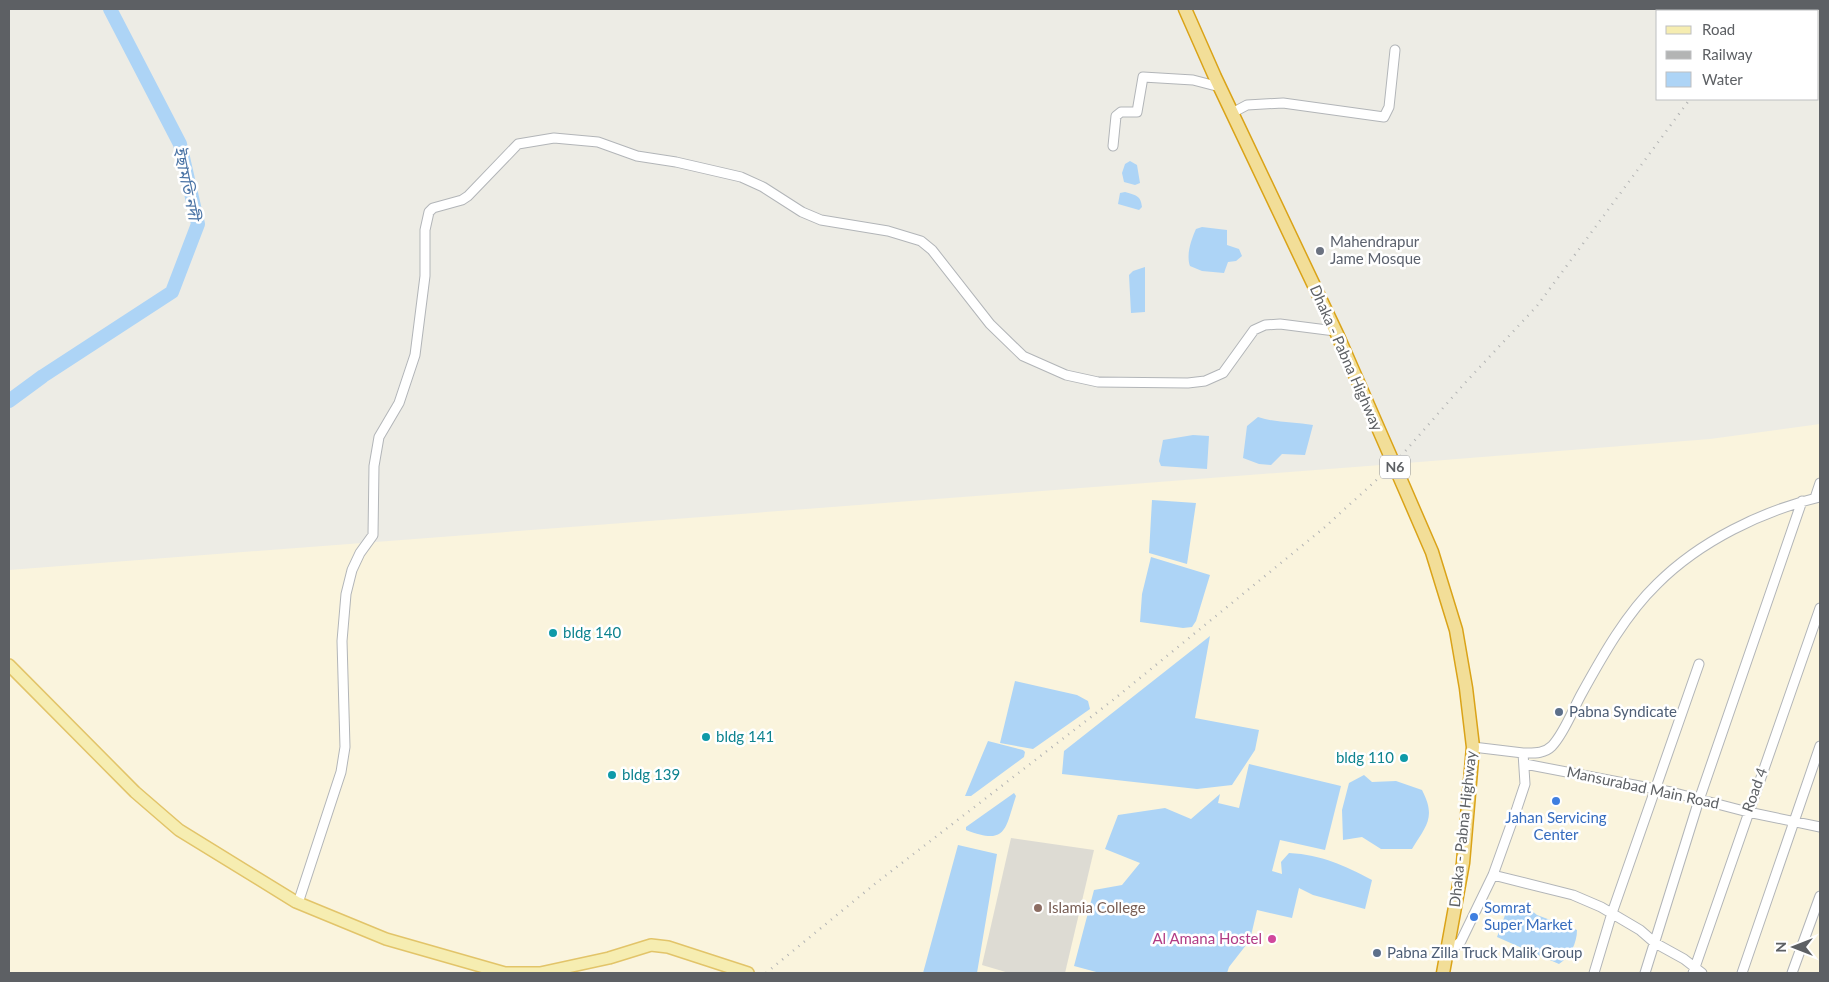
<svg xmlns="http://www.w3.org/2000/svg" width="1829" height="982" font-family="Lato,'Noto Sans Bengali',sans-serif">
	<rect width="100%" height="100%" fill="#edece5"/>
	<path fill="#faf4dd" d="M1820,424V973H9V570L1394,464L1710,439Z"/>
	<path fill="#dddbd3" d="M1011,838L1094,850L1065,973H1009L982,965Z"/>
	<path fill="#add4f6" d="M1130,161L1137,165L1140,183L1135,185L1124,182L1122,173L1125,164Z
		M1125,192C1135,195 1141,195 1142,207L1139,210L1118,204L1120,193Z
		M1202,227L1227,230V245L1239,249L1242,256L1236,261L1228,262L1224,273L1202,271L1190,266C1186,255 1191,240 1196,229Z
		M1145,267V312L1131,313L1129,275L1133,271Z
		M1258,417C1276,423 1294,422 1313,425L1305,455L1282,454L1271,465L1259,464L1243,458L1247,426Z
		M1193,435L1209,436L1207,469L1161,466L1159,461L1163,440Z
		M1152,500L1196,503L1187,564L1149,553Z
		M1151,557L1210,575L1196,621L1192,627L1183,628L1140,622L1142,594Z
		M1210,636L1195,718L1259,730L1255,750L1232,785L1197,789L1062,774L1064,751Z
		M1015,681L1077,695L1088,701L1090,709L1033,749L1000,743Z
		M988,741L1023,750L1025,752L1024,757L971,796H965Z
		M1249,764L1341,786L1325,850L1280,840L1272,871L1282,874L1281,862L1289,853C1323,855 1343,865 1372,880L1365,909L1313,895L1299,888L1292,918L1257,910L1250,940L1229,967L1227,973H1100L1074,966L1094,890L1122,885L1140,863L1105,849L1118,815L1165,808L1191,819L1220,794L1218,803L1239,808Z
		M1364,775L1372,782L1396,781L1422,790C1436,817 1427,825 1412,849H1381L1362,837L1343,840L1342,810L1349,783Z
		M1014,793L1016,796C1005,829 1007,846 966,830V827Z
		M958,845L997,854L977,973H923Z
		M1508,907L1531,910L1537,915L1577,930C1577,943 1570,957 1559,964L1497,937Z"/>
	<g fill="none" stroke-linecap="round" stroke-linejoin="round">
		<path stroke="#add4f6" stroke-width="14" d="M9,401L43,376L172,292L198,224L180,144L110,9"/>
		<defs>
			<path id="minor" d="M1232,113L1247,105L1283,103L1384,117L1389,107L1395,50
				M1113,146L1116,116L1121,112H1137L1143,77L1193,80L1220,87
				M1815,498L1820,483
				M1473,747L1523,753
				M1525,764L1671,792L1748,812L1820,827
				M1493,875L1573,895L1601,907L1640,930L1655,943L1684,959L1702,973
				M298,903L341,772L345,747L342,641L346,594L352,570L360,553L373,535L374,466L379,437L399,403L415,355L425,276V230L429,212L433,208L462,200L468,196L518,144L554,138L598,142L637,156L676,162L741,177L763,187L802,212L821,220L888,231L921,241L932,250L990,324L1023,356L1066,375L1098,382L1188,383L1205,381L1223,373L1254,330L1265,325L1280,324L1335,331
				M1448,947L1457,945L1461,941L1493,875L1517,808L1525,784L1523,753C1534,753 1544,754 1552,746C1565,732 1573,709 1582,693C1603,655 1626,614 1657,584C1700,541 1762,511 1820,497
				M1594,973L1612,913L1699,664
				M1645,973L1699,800L1802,501
				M1693,973L1820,608
				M1742,973L1820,746
				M1792,973L1820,896"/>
			<path id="major" d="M9,665L135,792L179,830L296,902L386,939L505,973H540L609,958L651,945L668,947L748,973"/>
			<path id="highway" d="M1185,9L1215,77L1337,334L1403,485L1432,552L1456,630L1466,688L1473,747L1463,863L1443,973"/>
		</defs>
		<use href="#minor" stroke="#b2b5b8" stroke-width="11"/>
		<use href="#major" stroke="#e2c469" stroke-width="14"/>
		<use href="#highway" stroke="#daa318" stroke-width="15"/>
		<use href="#minor" stroke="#fff" stroke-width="9"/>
		<use href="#major" stroke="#f6edb1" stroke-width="11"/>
		<use href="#highway" stroke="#f2de98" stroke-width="12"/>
		<path stroke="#b3b4b4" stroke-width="2.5" stroke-dasharray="1 6" stroke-linecap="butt" d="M1751,11L1753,9
			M766,973L876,883L1113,700L1325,527L1394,464L1464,384L1537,306L1690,99"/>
	</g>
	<circle fill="#6b7280" stroke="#fff" stroke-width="2" cx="1320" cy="251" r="5"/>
	<g fill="#0f9aa8" stroke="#fff" stroke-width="2">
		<circle cx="553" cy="633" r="5"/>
		<circle cx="706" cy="737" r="5"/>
		<circle cx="1404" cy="758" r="5"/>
		<circle cx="612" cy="775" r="5"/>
	</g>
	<g fill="#5c6f8a" stroke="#fff" stroke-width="2">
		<circle cx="1559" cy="712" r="5"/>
		<circle cx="1377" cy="953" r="5"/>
	</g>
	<g fill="#3f7fe0" stroke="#fff" stroke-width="2">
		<circle cx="1556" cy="801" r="5"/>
		<circle cx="1474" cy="917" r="5"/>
	</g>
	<circle fill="#8d6e63" stroke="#fff" stroke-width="2" cx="1038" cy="908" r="5"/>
	<circle fill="#d1479c" stroke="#fff" stroke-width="2" cx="1272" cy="939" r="5"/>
	<g text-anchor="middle" stroke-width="5" stroke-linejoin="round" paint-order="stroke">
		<rect fill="#fff" stroke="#8e9092" stroke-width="1" x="1380" y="455.5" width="30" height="23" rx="4"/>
		<g font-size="14" font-weight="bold" fill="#5d6064">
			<text x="1395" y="472">N6</text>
		</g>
		<g font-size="15" fill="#5b616d" stroke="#fff" text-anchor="start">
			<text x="1330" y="247">Mahendrapur<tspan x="1330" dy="17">Jame Mosque</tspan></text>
		</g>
		<g font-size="15" fill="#5d6064" stroke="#fff">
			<text transform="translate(1346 358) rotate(66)" y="5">Dhaka - Pabna Highway</text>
			<text transform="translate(1643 788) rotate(12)" y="5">Mansurabad Main Road</text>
			<text transform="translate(1755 790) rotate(-70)" y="5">Road 4</text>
			<text transform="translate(1463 829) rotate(-84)" y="5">Dhaka - Pabna Highway</text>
		</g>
		<g font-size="15" fill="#0d838f" stroke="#fff" text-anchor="start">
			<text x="563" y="638">bldg 140</text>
			<text x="716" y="742">bldg 141</text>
			<text x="1394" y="763" text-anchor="end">bldg 110</text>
			<text x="622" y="780">bldg 139</text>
		</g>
		<g font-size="15" fill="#4e5e75" stroke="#fff" text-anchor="start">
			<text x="1569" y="717">Pabna Syndicate</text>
			<text x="1387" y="958">Pabna Zilla Truck Malik Group</text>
		</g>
		<g font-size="15" fill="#366cbe" stroke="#fff">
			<text x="1556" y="823">Jahan Servicing<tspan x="1556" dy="17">Center</tspan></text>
			<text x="1484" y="913" text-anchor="start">Somrat<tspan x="1484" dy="17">Super Market</tspan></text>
		</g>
		<g font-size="15" fill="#785e54" stroke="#fff" text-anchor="start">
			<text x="1048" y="913">Islamia College</text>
		</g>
		<g font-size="15" fill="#b23c85" stroke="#fff" text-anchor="end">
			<text x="1262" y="944">Al Amana Hostel</text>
		</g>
		<g font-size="16" font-style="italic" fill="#4c75a6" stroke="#fff">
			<text transform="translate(187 183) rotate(78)" y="6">ইছামতি নদী</text>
		</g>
	</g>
	<rect width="1829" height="982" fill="none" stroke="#5d6064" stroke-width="20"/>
	<rect x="1656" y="10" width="162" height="90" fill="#ffffff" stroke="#bebfc1"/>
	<rect x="1666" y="26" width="25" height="8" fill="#f6edb1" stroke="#bebfc1"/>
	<text x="1702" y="35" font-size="15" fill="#5d6064">Road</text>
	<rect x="1666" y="51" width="25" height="8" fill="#b3b4b4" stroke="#bebfc1"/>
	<text x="1702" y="60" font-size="15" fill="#5d6064">Railway</text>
	<rect x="1666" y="72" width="25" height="15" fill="#add4f6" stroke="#bebfc1"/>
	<text x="1702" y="85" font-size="15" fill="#5d6064">Water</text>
	<g transform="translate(1794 947) rotate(270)" stroke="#ffffff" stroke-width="4" paint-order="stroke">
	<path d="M0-4L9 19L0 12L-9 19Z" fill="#5d6064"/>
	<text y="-8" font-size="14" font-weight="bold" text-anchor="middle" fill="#5d6064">N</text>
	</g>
</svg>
